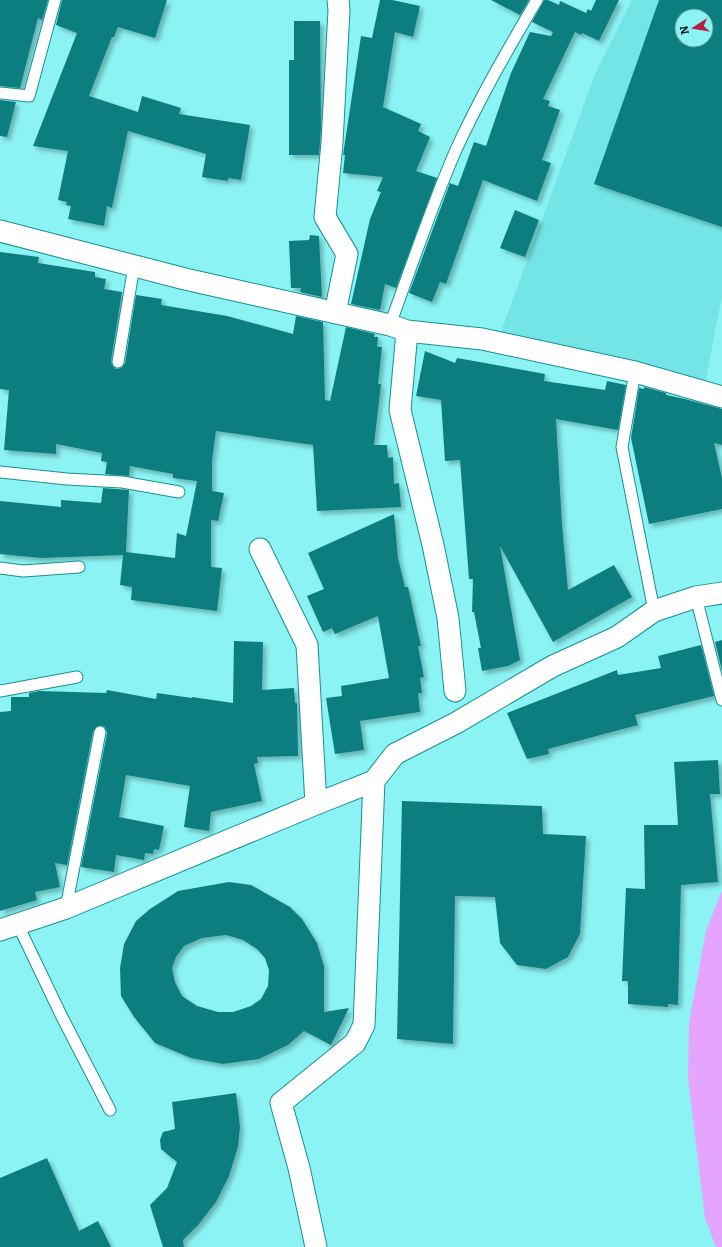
<svg xmlns="http://www.w3.org/2000/svg" width="722" height="1247" font-family="Bitter,serif">
	<defs>
		<filter id="shadow"><feDropShadow dx="3.5" dy="3.5" stdDeviation="2" flood-color="#0004"/></filter>
	</defs>
	<rect width="100%" height="100%" fill="#8cf3f4"/>
	<path fill="#73e5e6" fill-rule="evenodd" d="M632,0H722V295L705,384L623,358L501,332L595,74ZM682,16H706V40H682Z"/>
	<path fill="#e5a4fe" d="M722,890V1247H716L705,1218L688,1078L689,1023L706,931Z"/>
	<path fill="#117e80" fill-rule="evenodd" filter="url(#shadow)" d="M0,0H48L42,20L38,18L20,88L0,86Z
		M62,0H167L155,38L118,27L114,37H112L89,96L138,112L142,96L181,108L179,114L250,125L241,180L228,178V181L202,177L206,154L128,131L112,208L107,206L104,226L68,219L71,206L66,205L67,202L58,200L68,151L33,146L77,33L56,25Z
		M380,0H392L420,6L413,37L395,32L383,107L421,124L418,131L430,137L416,171L437,178L396,288L385,284L380,310L351,304L370,219L381,192L377,191L383,177L343,173L345,155H343L361,36L372,38Z
		M491,0H529L520,15Z
		M544,0H548L559,5L560,1L586,13L588,9L591,11L596,0H619L599,41L582,33L581,35L575,32L543,99L550,101L548,106L560,110L542,160L551,163L537,201L483,180L446,284L440,282L432,302L409,293L450,183L458,186L474,142L486,146L511,73L530,32L551,36L553,32L532,22Z
		M659,0H722V227L594,184ZM682,16H706V40H682Z
		M294,21H320L321,129L319,155H289V60H294Z
		M0,100L16,102L7,137L0,136Z
		M515,210L539,220L525,257L500,248Z
		M310,235L319,236L322,297L300,292L301,288H291L289,241L309,240Z
		M0,252L39,257L38,263L95,272V277L106,279L104,289L122,292L111,361L112,365L116,369L121,368L125,363L136,295L162,299L161,305L227,316L293,334L296,316L323,322L325,400L330,401L346,327L375,334L374,337H378L377,347H382L378,384H381L374,445H387L388,458L393,457L394,484L399,483L401,507L317,511L313,445L216,431L212,461V491L224,493L218,521L211,520V567L222,568L217,611L131,600L132,587L120,585L123,555L41,558L0,554V501L61,507V500L101,503L103,488L129,490L126,552L175,558L177,533L186,536L197,481L173,478V474L130,466L129,476L105,474L107,462L101,461L102,453L56,444V454L4,450L9,390L0,389Z
		M425,351L455,363L457,358L545,374L544,381L605,390L607,381L626,385L618,430L556,419L562,525L568,590L614,565L632,597L553,642L500,546L520,660L508,666L482,671L478,648H481L474,612H472L473,579H469L460,460L445,461L441,400L416,396Z
		M644,387L666,393V395L685,399L722,409V445L714,443L722,478V509L649,524L631,438L639,388L644,389Z
		M394,514L398,558L405,587H408L421,646H418L424,677L420,678L422,693H418L420,712L360,721L364,750L335,754L326,698L342,696L341,686L389,678L378,616L335,634L332,628L323,632L307,596L324,589L308,553Z
		M722,640V671L715,642Z
		M234,641L263,642L262,690L294,688L295,703H297L298,756L257,757L258,763L254,764L262,801L211,812L209,831L184,827L190,786L126,775L119,817L164,826L159,850L154,849L153,854L145,853L144,860L116,855L114,872L81,867L107,733L106,729L104,726H97L93,731L67,865L55,863L60,887L35,892L37,900L0,911V712L11,711V697H29V693L39,691L106,693L107,690L156,699L157,693L192,698V697L233,703Z
		M701,645L714,696L635,715L638,725L548,749L549,754L527,759L507,713L617,670L618,675L661,668L658,656Z
		M718,760L720,794H710L718,882L681,885L678,1005L668,1004V1007L628,1004V981H622L626,888L645,889L644,825H678L674,762Z
		M402,801L542,806L543,834L586,836L580,934L568,957L546,969L517,965L500,943L495,897L455,896L453,1044L397,1039Z
		M229,882L251,885L290,907L302,919L317,943L324,966V1012L349,1008L331,1045L304,1031L288,1045L259,1059L223,1064L191,1058L155,1043L134,1017L121,996L120,968L124,944L136,921L150,909L178,891ZM226,935L243,940L257,949L265,958L269,970L268,986L261,999L251,1006L233,1012H218L197,1006L182,996L175,982L172,968L176,957L184,946L202,938Z
		M236,1093L240,1127L238,1147L229,1176L216,1202L199,1224L183,1240L184,1247H163L150,1205L167,1188L177,1162L161,1149L160,1140L163,1132L175,1129L172,1102Z
		M47,1158L79,1231L98,1221L111,1247H0V1178Z"/>
	<g fill="none" stroke-linecap="round" stroke-linejoin="round">
		<defs>
			<path id="service" d="M0,93L29,96L55,0
				M390,325C411,267 431,208 455,152C479,99 508,49 537,0
				M118,362L134,266
				M635,372L622,447L654,611
				M0,472L67,479L122,482L179,492
				M0,568L23,571L79,567
				M696,597L722,700
				M0,691L77,677
				M66,908L100,732
				M18,925L61,1015L110,1110"/>
			<path id="minor" d="M0,231L185,279L390,325L407,331L482,339L635,372L722,397
				M335,313L347,254L325,217L332,143L339,10L338,0
				M407,331L400,410L433,545L448,618L455,691
				M260,549L307,645L316,804
				M0,930L66,908L316,804L374,781L395,754L456,723L553,666L617,637L654,611L696,597L722,593
				M316,1247L299,1168L281,1103L355,1043L364,1025L374,781"/>
		</defs>
		<use href="#service" stroke="#189092" stroke-width="13"/>
		<use href="#minor" stroke="#189092" stroke-width="23"/>
		<use href="#service" stroke="#fff" stroke-width="11"/>
		<use href="#minor" stroke="#fff" stroke-width="21"/>
	</g>
	<g transform="translate(694 28) rotate(258)"><circle r="19" fill="#8cf3f4" stroke="#559b9c"/>
	<path d="M0-3L7 15L0 10L-7 15Z" fill="#b52240"/>
	<text y="-6" font-size="11" font-weight="bold" text-anchor="middle" fill="#021718">N</text>
	</g>
</svg>
